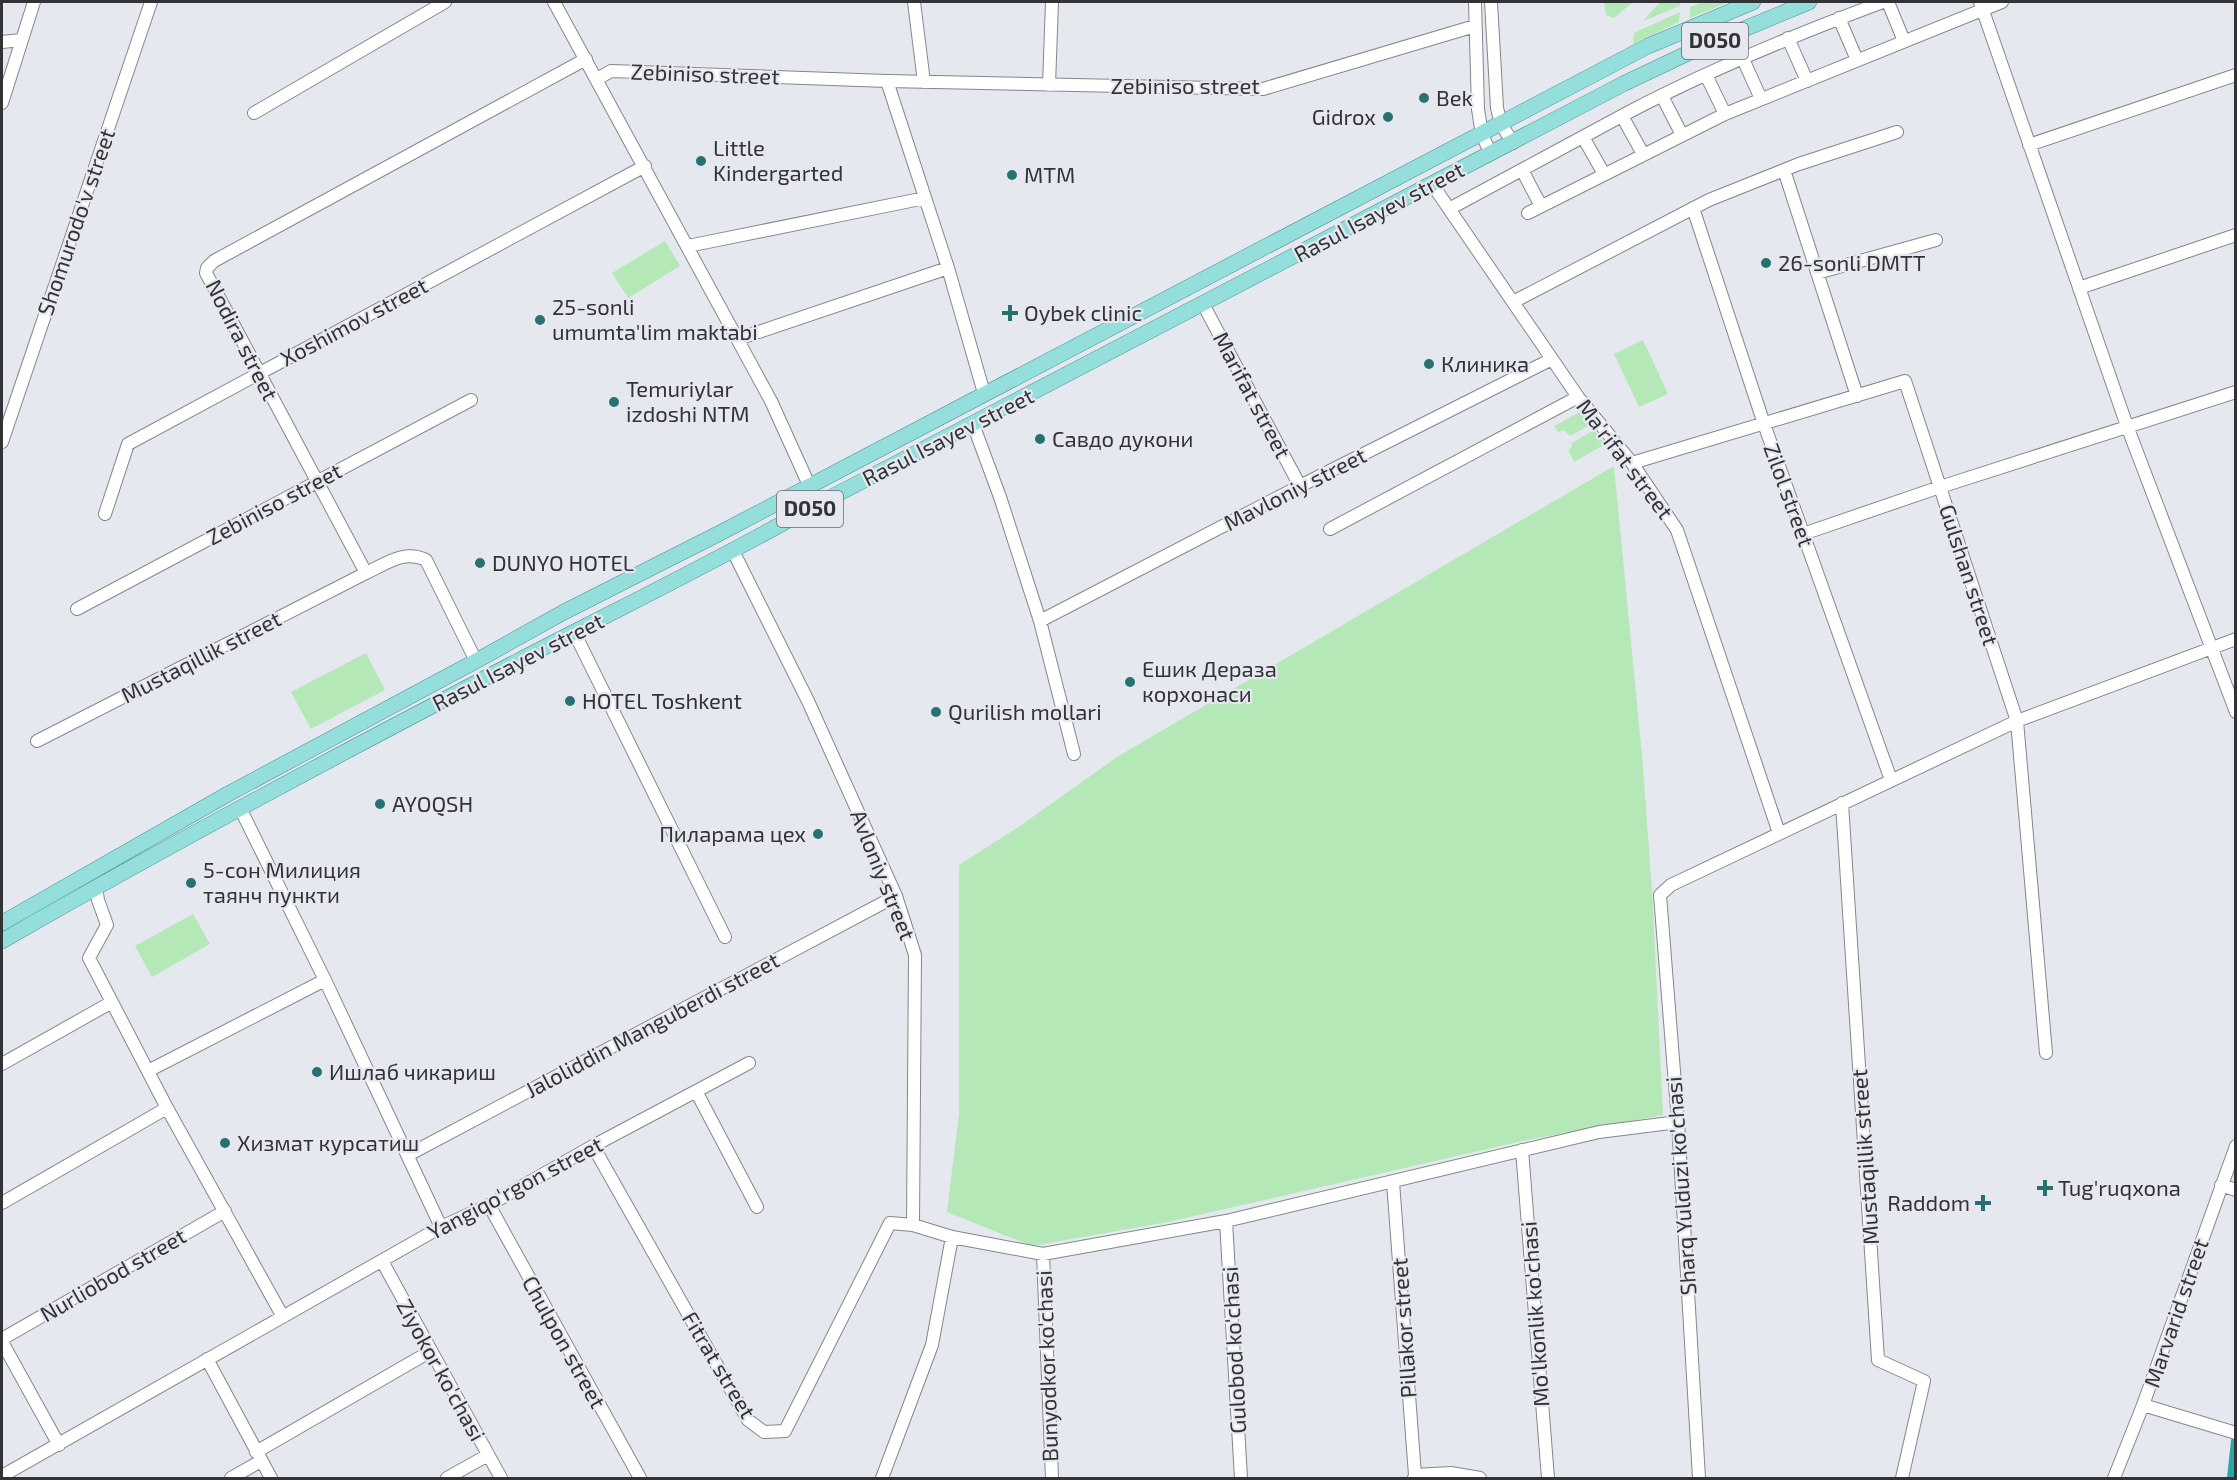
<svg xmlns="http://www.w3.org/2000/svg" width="2237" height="1480" font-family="'Exo 2',sans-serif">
	<rect width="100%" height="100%" fill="#e6e8f0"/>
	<path fill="#b4e8b6" d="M1604,2H1633L1614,18L1606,15Z
		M1660,2H1680V6L1643,21Z
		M1703,2H1729L1690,18V7Z
		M1680,12L1679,22L1633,44L1634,33Z
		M665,241L680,266L628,298L612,273Z
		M1643,340L1668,394L1639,407L1614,354Z
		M1580,412L1590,425L1570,436L1564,430L1558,432L1554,426Z
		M1594,430L1605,444L1574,462L1568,450L1571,448L1572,443Z
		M1614,466L1642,755L1652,890L1663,1115L1532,1139L1168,1222L1032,1246L947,1212L959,1114V865L1020,826L1117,757Z
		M366,653L385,690L311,729L291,692Z
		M193,914L210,944L152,977L135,946Z"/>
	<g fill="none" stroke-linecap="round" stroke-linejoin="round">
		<path stroke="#28a6a8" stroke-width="10" d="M2232,1478L2236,1441"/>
		<defs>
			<path id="minor" d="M554,2L771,401L809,485
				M914,2L924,82
				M1475,2L1478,109L1482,135L1491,154
				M1491,2L1497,108L1501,124L1513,143
				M1888,2L1904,41
				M1980,2L2127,426L2236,712
				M1839,18L1857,60
				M1788,38L1807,81
				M2,42L21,40
				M1743,59L1761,99
				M1706,75L1725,114
				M597,79L611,71L887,81L1263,89L1475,26
				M887,81L948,268L984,393
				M1049,85L1052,2
				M1662,96L1682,135
				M2,103L34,2
				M254,113L445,2
				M1622,116L1643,154
				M1583,137L1604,174
				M2029,145L2236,75
				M1522,170L1541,206
				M1784,170L1857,396
				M1432,184L1578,397L1632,463L1677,530L1779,833
				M1693,208L1764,424L1891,780
				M1449,209C1509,177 1569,144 1629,112C1711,69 1797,34 1883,2
				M1528,213L1725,114L2002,2
				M688,246L925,198
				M1817,273L1936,240
				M2079,288L2236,235
				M1513,302L1709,200L1799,164L1897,132
				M1203,304L1300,486
				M738,339L948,268
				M973,424L1000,497L1040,621L1074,754
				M2,442L151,2
				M1632,463L1905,381L2017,721L2046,1053
				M105,514L128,444L645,166
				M1330,529L1578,397
				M1803,534L1940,487L2236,392
				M733,551L808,701L896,896L915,955L913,1225
				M77,609L471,400
				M1040,621L1300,486L1552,359
				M574,632L725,937
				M476,661L426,560C404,549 386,564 366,573L206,273L207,268L214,261L586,59
				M37,741L366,573
				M1842,803L1878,1360L1924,1381L1902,1478
				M240,808L325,980L441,1227
				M96,887L98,900L107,925L89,958L167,1108L283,1317
				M2,1064L112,1002
				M148,1071L325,980
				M696,1091L757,1207
				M593,1146L748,1420L764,1432L785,1431L890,1223L913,1225L952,1237L1043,1254L1226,1221L1599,1132L1678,1122
				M1522,1150L1548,1478
				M408,1155L896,896
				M1393,1182L1415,1475
				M2221,1185L2236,1190
				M2,1203L167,1108
				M489,1205L640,1478
				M1226,1221L1241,1478
				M1043,1254L1052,1478
				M382,1261L501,1478
				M2,1339L225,1211
				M2,1342L59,1445
				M207,1359L271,1478
				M2143,1405L2236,1433
				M256,1452L431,1351
				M2,1476L441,1227L489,1205L593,1146L749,1063
				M231,1478L261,1461
				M447,1478L488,1455
				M882,1478L932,1345L952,1237
				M1414,1478L1415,1475L1451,1473L1480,1478
				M1699,1478L1678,1122L1660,895L1671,885L2017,721L2236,639
				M2114,1478L2143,1405L2236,1146"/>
			<path id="major" d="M2,923L228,794L476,661L564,612L720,533L1648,46L1753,2
				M2,941C170,844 343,752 516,662C612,612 709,565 803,512L1623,84L1703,46L1809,2"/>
		</defs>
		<use href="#minor" stroke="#84868d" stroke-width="14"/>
		<use href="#major" stroke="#449492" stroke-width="16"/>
		<use href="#minor" stroke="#fff" stroke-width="12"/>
		<use href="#major" stroke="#94dedb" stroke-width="15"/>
	</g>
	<g fill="#277271" stroke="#e6e8f0" stroke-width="2">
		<circle cx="1424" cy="98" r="6"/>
		<circle cx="1388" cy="117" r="6"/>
		<circle cx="701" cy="161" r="6"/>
		<circle cx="1012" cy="175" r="6"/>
		<circle cx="1766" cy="263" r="6"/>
		<path d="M1007 304h6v6h6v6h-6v6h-6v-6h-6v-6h6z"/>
		<circle cx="540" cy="320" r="6"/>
		<circle cx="1429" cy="364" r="6"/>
		<circle cx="614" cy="402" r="6"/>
		<circle cx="1040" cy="439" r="6"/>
		<circle cx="480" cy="563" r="6"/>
		<circle cx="1130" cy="682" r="6"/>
		<circle cx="570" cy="701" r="6"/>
		<circle cx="936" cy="712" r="6"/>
		<circle cx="380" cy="804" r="6"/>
		<circle cx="818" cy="834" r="6"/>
		<circle cx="191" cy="883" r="6"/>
		<circle cx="317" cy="1072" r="6"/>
		<circle cx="225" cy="1143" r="6"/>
		<path d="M2042 1179h6v6h6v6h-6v6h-6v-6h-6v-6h6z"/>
		<path d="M1980 1194h6v6h6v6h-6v6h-6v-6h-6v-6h6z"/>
	</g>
	<g text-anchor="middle" stroke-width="4.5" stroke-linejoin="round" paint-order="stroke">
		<g fill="#e6e8f0" stroke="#68696e" stroke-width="1.5">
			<rect x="1682" y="23" width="66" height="36" rx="4.5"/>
			<rect x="777" y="491" width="66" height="36" rx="4.5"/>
		</g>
		<g font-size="21" font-weight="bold" fill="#323336">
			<text x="1715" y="48">D050</text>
			<text x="810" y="516">D050</text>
		</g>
		<g font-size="22" fill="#323336" stroke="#e6e8f0">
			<text transform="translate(705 74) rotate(2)" y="8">Zebiniso street</text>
			<text x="1185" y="94">Zebiniso street</text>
			<text transform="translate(1379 212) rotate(-28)" y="8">Rasul Isayev street</text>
			<text transform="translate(76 222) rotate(-71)" y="8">Shomurodo'v street</text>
			<text transform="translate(354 322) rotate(-28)" y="8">Xoshimov street</text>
			<text transform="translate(242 340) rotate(63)" y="8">Nodira street</text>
			<text transform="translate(1252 395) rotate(62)" y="8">Marifat street</text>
			<text transform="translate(948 437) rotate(-27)" y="8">Rasul Isayev street</text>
			<text transform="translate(1625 459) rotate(53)" y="8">Ma'rifat street</text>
			<text transform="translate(1295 489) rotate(-27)" y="8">Mavloniy street</text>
			<text transform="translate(1789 495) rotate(70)" y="8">Zilol street</text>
			<text transform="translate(274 504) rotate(-28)" y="8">Zebiniso street</text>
			<text transform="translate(1969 575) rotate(72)" y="8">Gulshan street</text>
			<text transform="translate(201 657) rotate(-27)" y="8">Mustaqillik street</text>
			<text transform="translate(518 662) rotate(-27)" y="8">Rasul Isayev street</text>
			<text transform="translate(883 875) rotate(68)" y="8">Avloniy street</text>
			<text transform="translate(652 1025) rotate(-28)" y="8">Jaloliddin Manguberdi street</text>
			<text transform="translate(1865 1157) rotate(-94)" y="8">Mustaqillik street</text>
			<text transform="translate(1681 1186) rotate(-94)" y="8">Sharq Yulduzi ko'chasi</text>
			<text transform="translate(515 1188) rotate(-28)" y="8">Yangiqo'rgon street</text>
			<text transform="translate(113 1275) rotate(-30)" y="8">Nurliobod street</text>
			<text transform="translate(2176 1313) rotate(-71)" y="8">Marvarid street</text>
			<text transform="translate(1535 1314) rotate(-94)" y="8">Mo'lkonlik ko'chasi</text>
			<text transform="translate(1404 1328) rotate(-94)" y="8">Pillakor street</text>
			<text transform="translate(564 1342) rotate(61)" y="8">Chulpon street</text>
			<text transform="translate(1234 1350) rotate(-93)" y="8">Gulobod ko'chasi</text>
			<text transform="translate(719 1365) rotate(59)" y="8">Fitrat street</text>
			<text transform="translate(1047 1366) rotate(-92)" y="8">Bunyodkor ko'chasi</text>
			<text transform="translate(441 1370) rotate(61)" y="8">Ziyokor ko'chasi</text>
		</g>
		<g font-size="22" fill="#323336" stroke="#e6e8f0" text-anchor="start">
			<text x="1436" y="106">Bek</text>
			<text x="1376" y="125" text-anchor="end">Gidrox</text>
			<text x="713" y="156">Little<tspan x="713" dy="25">Kindergarted</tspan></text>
			<text x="1024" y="183">MTM</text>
			<text x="1778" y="271">26-sonli DMTT</text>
			<text x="552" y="315">25-sonli<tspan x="552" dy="25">umumta'lim maktabi</tspan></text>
			<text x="1024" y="321">Oybek clinic</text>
			<text x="1441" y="372">Клиника</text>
			<text x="626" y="397">Temuriylar<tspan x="626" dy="25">izdoshi NTM</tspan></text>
			<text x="1052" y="447">Савдо дукони</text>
			<text x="492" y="571">DUNYO HOTEL</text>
			<text x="1142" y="677">Ешик Дераза<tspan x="1142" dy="25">корхонаси</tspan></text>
			<text x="582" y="709">HOTEL Toshkent</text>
			<text x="948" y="720">Qurilish mollari</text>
			<text x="392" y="812">AYOQSH</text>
			<text x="806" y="842" text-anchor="end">Пиларама цех</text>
			<text x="203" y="878">5-сон Милиция<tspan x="203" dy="25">таянч пункти</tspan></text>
			<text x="329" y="1080">Ишлаб чикариш</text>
			<text x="237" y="1151">Хизмат курсатиш</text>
			<text x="2058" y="1196">Tug'ruqxona</text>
			<text x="1970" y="1211" text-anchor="end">Raddom</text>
		</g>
	</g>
	<rect width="2237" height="1480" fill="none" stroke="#323336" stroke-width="6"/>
</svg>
